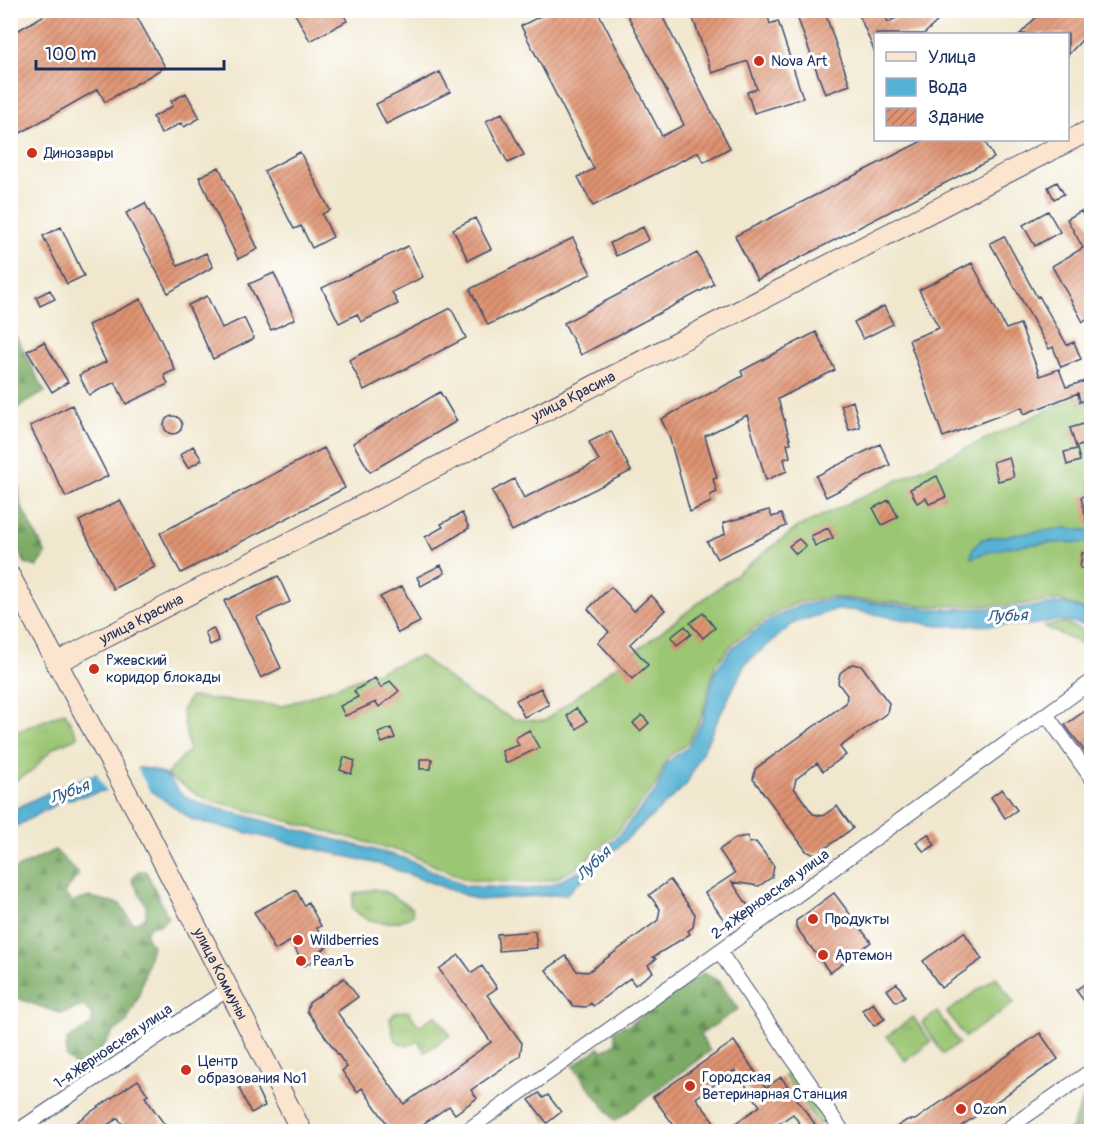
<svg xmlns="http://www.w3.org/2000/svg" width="1102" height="1142" font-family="Pangolin,sans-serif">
	<defs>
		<pattern id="grass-tufts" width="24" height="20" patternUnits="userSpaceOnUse" patternTransform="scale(1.5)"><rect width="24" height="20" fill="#9bc673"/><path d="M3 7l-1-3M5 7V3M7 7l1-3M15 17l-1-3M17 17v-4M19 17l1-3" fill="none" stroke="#85aa66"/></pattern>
		<pattern id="forest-firs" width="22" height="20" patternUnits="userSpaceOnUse" patternTransform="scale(1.5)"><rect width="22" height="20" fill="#7cab65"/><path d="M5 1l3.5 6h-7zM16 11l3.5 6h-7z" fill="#658c56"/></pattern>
		<pattern id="building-hatch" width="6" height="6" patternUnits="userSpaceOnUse" patternTransform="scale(1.5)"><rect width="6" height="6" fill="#df9371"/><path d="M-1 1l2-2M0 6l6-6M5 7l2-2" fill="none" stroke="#b47860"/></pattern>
	</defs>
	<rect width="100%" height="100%" fill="#fff"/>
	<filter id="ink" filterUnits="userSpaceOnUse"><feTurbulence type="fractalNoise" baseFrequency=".0167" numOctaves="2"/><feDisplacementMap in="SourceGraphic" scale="12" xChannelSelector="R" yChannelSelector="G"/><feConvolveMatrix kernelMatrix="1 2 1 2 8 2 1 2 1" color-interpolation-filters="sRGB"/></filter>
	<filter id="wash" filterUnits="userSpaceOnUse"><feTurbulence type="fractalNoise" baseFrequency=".008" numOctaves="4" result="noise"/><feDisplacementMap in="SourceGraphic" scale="24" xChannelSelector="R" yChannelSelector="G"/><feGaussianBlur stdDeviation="1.35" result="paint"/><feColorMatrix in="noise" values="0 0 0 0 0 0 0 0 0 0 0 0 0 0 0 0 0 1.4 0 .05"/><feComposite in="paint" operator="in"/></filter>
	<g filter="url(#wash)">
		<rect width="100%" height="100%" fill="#f1e7ce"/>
		<path fill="url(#grass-tufts)" stroke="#5b7a68" stroke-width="1.5" d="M1063,622L1091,634V648L1044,627Z
			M65,712L78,737L53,748L31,772L11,783V734Z
			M374,889L386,892L412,908L413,915C394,927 366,925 352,907L354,894Z
			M403,1011L409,1012L419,1026L436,1015L450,1035L425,1052L418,1041C408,1048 403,1046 394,1039L390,1019L395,1013Z
			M913,1017L931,1042L905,1061L887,1036Z
			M791,1071L826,1120L819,1125L784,1076Z"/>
		<path fill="url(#forest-firs)" stroke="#4c6d62" stroke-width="1.5" d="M14,332L45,392L13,410L20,504L46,554L37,567L25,563L11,536L10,334Z
			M55,850L79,874L64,893L72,902L90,897L120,904L133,924L146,917V905L132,880L138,871H146L168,917L161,925H151L145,933L152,946L138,998L126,1023L112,1033L96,1057L77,1067L66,1057L67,1040L92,1024V1014L83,1006L61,1014L11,996V871Z
			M703,973L719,981L738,1009L700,1035L710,1051L615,1121L573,1066L599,1048L603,1051L616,1043L614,1031L623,1025L627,1026Z
			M1091,1090V1131H1070L1084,1096Z"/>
		<path fill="#9bc673" stroke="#5b7a68" stroke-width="1.5" d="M1077,396L1080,403L1091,400V613L1060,600L1015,605L931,606L830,597L796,603L770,617L733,643L715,665L702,715L688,743L667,758L655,786L618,831L581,865L555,879L530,883L467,880L406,853L203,798L166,775L189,750L182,711L190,697L283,706L420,656L474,698L513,719L544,721L798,527Z
			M996,977L1014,1003L965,1037L947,1012Z
			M937,1012L959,1043L943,1054L922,1023Z"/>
		<path fill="#56b2d4" stroke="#387099" stroke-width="1.5" d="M1066,528L1091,531V543C1051,541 1009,543 971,558L972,550L982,539Z
			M833,599L934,609L1019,608L1065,603L1091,613V626L1061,620L1030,625L938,626L852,610H834L794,623L745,664L686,785L566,894L478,900L383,865L193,820L151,791H103L62,801L11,829V811C46,793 124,752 163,774C170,778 175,788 182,794C186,798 192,800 198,803L404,858L465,886L529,889L554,884L581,870L618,836L656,791L667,762L688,747L703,719L716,669L734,646L771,620L798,606Z"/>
		<path fill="#f1e7ce" d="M136,766L151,794H108L95,770Z"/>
		<g id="blocks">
			<path fill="url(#building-hatch)" d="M53,10H133L165,67L105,102L98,89L10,139V35Z
				M293,10H341L347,21L310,41Z
				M552,10H597L662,136L684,125L625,10H659L730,148L704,162L698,152L593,206L578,177L594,169L521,26Z
				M690,10H766L770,24L778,21L803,98L754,113L747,92L757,89L748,61L712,73Z
				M820,10H824L850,85L825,94L798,19Z
				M857,10H883L888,22L913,10H949L924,34H876V55Z
				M1043,10H1092V29L1068,55V34H1020Z
				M440,72L450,92L386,124L376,104Z
				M186,93L200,118L184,127L181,123L161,134L153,117L173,106L171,101Z
				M502,113L524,155L508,163L486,121Z
				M924,140H984L994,158L757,280L735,236Z
				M300,152L330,210L322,214L333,237L312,248L301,226L294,229L264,171Z
				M219,167L258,249L238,259L199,177Z
				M1057,182L1064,194L1054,199L1048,187Z
				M145,203L178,266L206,253L213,267L168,293L126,213Z
				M1048,211L1060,232L1035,246L1023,225Z
				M1081,211L1092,230V317L1083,322L1052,266L1083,248L1067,219Z
				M475,218L491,249L468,260L453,229Z
				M61,227L84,276L67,284L43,236Z
				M643,227L649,240L616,256L610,243Z
				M1004,236L1037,297L1039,296L1067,345L1074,342L1081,359L1061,367L1053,347L1049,349L990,243Z
				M573,238L591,274L488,325L470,289Z
				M408,246L423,277L392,292L398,304L361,322L357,314L339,323L322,288Z
				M697,253L714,284L581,355L564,323Z
				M972,263L1006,329L1020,324L1040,376L1059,369L1066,387L1092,379V398L1080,402L1078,393L1024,414L1022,407L943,437L909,340L939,328L919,290Z
				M274,273L295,319L271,330L249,284Z
				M50,290L55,299L40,306L36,297Z
				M207,296L222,328L244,318L254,339L213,359L188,305Z
				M141,299L175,370L164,375L168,384L126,404L115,382L89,395L79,375L106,362L88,325Z
				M884,306L893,324L863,339L854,322Z
				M451,308L466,338L364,390L349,360Z
				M816,332L835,370L778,399L791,443L787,444L790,457L784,459L787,471L766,480L747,415L705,436L717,478L713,479L717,492L710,495L711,502L690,512L669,436L661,419L743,376L741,371Z
				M44,342L68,382L52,392L27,351Z
				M440,392L457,421L370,472L353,443Z
				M853,401L860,427L849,430L841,405Z
				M72,405L108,476L66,497L30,426Z
				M164 425a9 9 0 1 1 18 0a9 9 0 1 1-18 0Z
				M1087,423L1092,442L1076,447L1070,428Z
				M611,431L631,471L512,531L492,491L514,479L524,498L599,461L589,442Z
				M880,444L890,465L826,497L816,476Z
				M193,446L202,460L188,468L180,455Z
				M324,448L345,488L181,573L160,533Z
				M1077,449L1080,461L1067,465L1064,452Z
				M1009,457L1014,477L998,481L993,462Z
				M937,476L946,497L929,504L926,498L917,503L910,489Z
				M1092,494V525L1088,526L1081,497Z
				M120,500L155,567L113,589L79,521Z
				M889,500L898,517L882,525L873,508Z
				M769,510L772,517L781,514L786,526L717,559L707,542L725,534L723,523Z
				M462,513L469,528L433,551L425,537L443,527L441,524Z
				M828,528L833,538L815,546L811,536Z
				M799,539L806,546L796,554L789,546Z
				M1082,553L1092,554V570L1080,568Z
				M441,565L445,573L421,586L417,577Z
				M278,576L290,602L257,617L281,668L261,678L224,601Z
				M402,586L420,622L398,633L380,597Z
				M611,587L634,611L651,595L665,610L630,644L648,665L632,679L598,642L609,632L588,609Z
				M703,613L715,628L703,638L690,623Z
				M685,626L691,634L677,645L671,637Z
				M213,628L219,641L210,645L205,632Z
				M852,664L862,666L885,698L889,703L887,713L840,747L846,755L823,771L817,763L796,779L794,788L813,814L823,816L837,806L853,828L817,854L807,852L753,779L755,769L846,703L847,695L838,683L840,673Z
				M375,678L381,688L390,681L399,691L379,707L376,702L345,716L340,706L358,697L354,691Z
				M541,688L549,705L524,717L516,700Z
				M1092,706V761L1065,725Z
				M576,708L587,721L577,729L567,716Z
				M642,715L649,723L640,731L633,723Z
				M391,728L395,738L382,743L378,733Z
				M529,730L539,748L506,763L502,751L519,745L515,738Z
				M344,757L355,761L351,774L340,770Z
				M420,759H432L431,769H420Z
				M1002,789L1017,810L1005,818L991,797Z
				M928,834L935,845L924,852L916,842Z
				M748,836L749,843L756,842L774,866L772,877L759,886L732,882L751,910L728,926L705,893L735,873L719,850L736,838Z
				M670,880L695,914L693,927L688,931L690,934L653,957L656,959L648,965L653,972L635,985L630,978L593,1006L591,1003L586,1007L573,1006L546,970L566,956L577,971L588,972L658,920L660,909L649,895Z
				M296,890L304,905L308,902L321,926L317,928L327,947L322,950L325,954L304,966L291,941L275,950L254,912Z
				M834,893L871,942L830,973L796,927V921Z
				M535,931L537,948L499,951L497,934Z
				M964,932L982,959L941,988L923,961Z
				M459,955L472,973L482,966L497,988L487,995L522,1043L520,1056L471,1090L477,1098L455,1114L449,1106L413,1131L390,1128L362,1088L357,1092L342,1071L347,1067L307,1011L309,1003L344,978L358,997L337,1012L404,1104L491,1042L439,969Z
				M1092,979V1012L1076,990Z
				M897,983L905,996L896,1002L887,990Z
				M873,1003L885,1019L874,1026L862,1010Z
				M1040,1033L1058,1059L954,1131H890L907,1120H915Z
				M734,1041L766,1088L781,1077L820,1131H805L793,1114L768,1131H724L760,1106L735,1070L696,1098L721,1131H678L653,1097Z
				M138,1080L148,1095L145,1097L169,1131H127L118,1118L98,1131H63Z
				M253,1081L265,1106L251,1113L239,1088Z
				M539,1093L543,1098L548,1095L561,1112L547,1123L529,1100Z"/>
		</g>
	</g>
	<g filter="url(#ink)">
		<use href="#blocks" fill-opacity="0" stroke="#3b4b6f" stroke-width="1.5"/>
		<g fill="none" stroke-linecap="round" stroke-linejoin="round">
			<defs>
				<path id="street" d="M1046,714L1092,779
					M719,951L843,1132
					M16,1132L228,989
					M465,1132L742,935L1092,681
					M1003,1132L1092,1070"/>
				<g id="secondary">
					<path id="s1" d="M10,576L139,815L302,1132"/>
					<path id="s2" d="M56,663L1092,129"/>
				</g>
			</defs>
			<use href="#street" stroke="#3b4b6f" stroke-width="16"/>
			<use href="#secondary" stroke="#3b4b6f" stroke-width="22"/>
			<use href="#street" stroke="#fff" stroke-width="14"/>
			<use href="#secondary" stroke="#fce5cf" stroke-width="20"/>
		</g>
	</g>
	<g fill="#c8321e" stroke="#fff" stroke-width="2">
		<circle cx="759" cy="61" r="6"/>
		<circle cx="32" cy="153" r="6"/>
		<circle cx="94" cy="669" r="6"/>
		<circle cx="813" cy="919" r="6"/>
		<circle cx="298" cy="940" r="6"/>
		<circle cx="823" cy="955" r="6"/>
		<circle cx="301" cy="961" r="6"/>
		<circle cx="186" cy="1070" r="6"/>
		<circle cx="690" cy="1086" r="6"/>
		<circle cx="961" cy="1109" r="6"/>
	</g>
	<g text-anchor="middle" stroke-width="6" stroke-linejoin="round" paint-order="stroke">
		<g font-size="15" fill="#1b2f5e" stroke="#fff" text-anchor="start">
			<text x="771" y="66">Nova Art</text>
			<text x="44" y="158">Динозавры</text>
			<text x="106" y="665">Ржевский<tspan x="106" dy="17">коридор блокады</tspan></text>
			<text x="825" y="924">Продукты</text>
			<text x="310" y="945">Wildberries</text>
			<text x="835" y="960">Артемон</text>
			<text x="313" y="966">РеалЪ</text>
			<text x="198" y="1066">Центр<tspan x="198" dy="17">образования №1</tspan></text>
			<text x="702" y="1082">Городская<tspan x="702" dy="17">Ветеринарная Станция</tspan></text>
			<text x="973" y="1114">Ozon</text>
		</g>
		<g font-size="15" fill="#1b2f5e" stroke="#fff">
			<text dy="5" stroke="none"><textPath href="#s2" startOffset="582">улица Красина</textPath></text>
			<text dy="5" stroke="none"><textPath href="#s2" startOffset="96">улица Красина</textPath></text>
			<text transform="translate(770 894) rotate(-36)" y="5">2-я Жерновская улица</text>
			<text dy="5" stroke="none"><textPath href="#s1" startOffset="450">улица Коммуны</textPath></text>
			<text transform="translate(113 1046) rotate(-34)" y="5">1-я Жерновская улица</text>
		</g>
		<g font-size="16" font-style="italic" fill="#305d87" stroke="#fff">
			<text transform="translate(1007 615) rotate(-2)" y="6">Лубья</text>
			<text transform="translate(69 791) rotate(-21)" y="6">Лубья</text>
			<text transform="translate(593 863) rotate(-44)" y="6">Лубья</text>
		</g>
	</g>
	<rect width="1102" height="1142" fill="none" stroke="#fff" stroke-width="36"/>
	<rect x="874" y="33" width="195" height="108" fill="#ffffff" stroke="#a4acbf" stroke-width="1.5"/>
	<rect x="886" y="52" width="30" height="9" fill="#fce5cf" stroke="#a4acbf" stroke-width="1.5"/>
	<text x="928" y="63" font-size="18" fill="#1b2f5e">Улица</text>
	<rect x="886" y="78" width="30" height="18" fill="#56b2d4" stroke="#a4acbf" stroke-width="1.5"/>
	<text x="928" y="93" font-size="18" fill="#1b2f5e">Вода</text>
	<rect x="886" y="108" width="30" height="18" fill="url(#building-hatch)" stroke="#a4acbf" stroke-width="1.5"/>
	<text x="928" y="123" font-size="18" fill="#1b2f5e">Здание</text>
	<path d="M36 60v9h188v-9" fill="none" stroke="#1b2f5e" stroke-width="3"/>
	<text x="45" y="60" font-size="18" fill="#1b2f5e" stroke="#ffffff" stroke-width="4.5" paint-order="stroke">100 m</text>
</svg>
